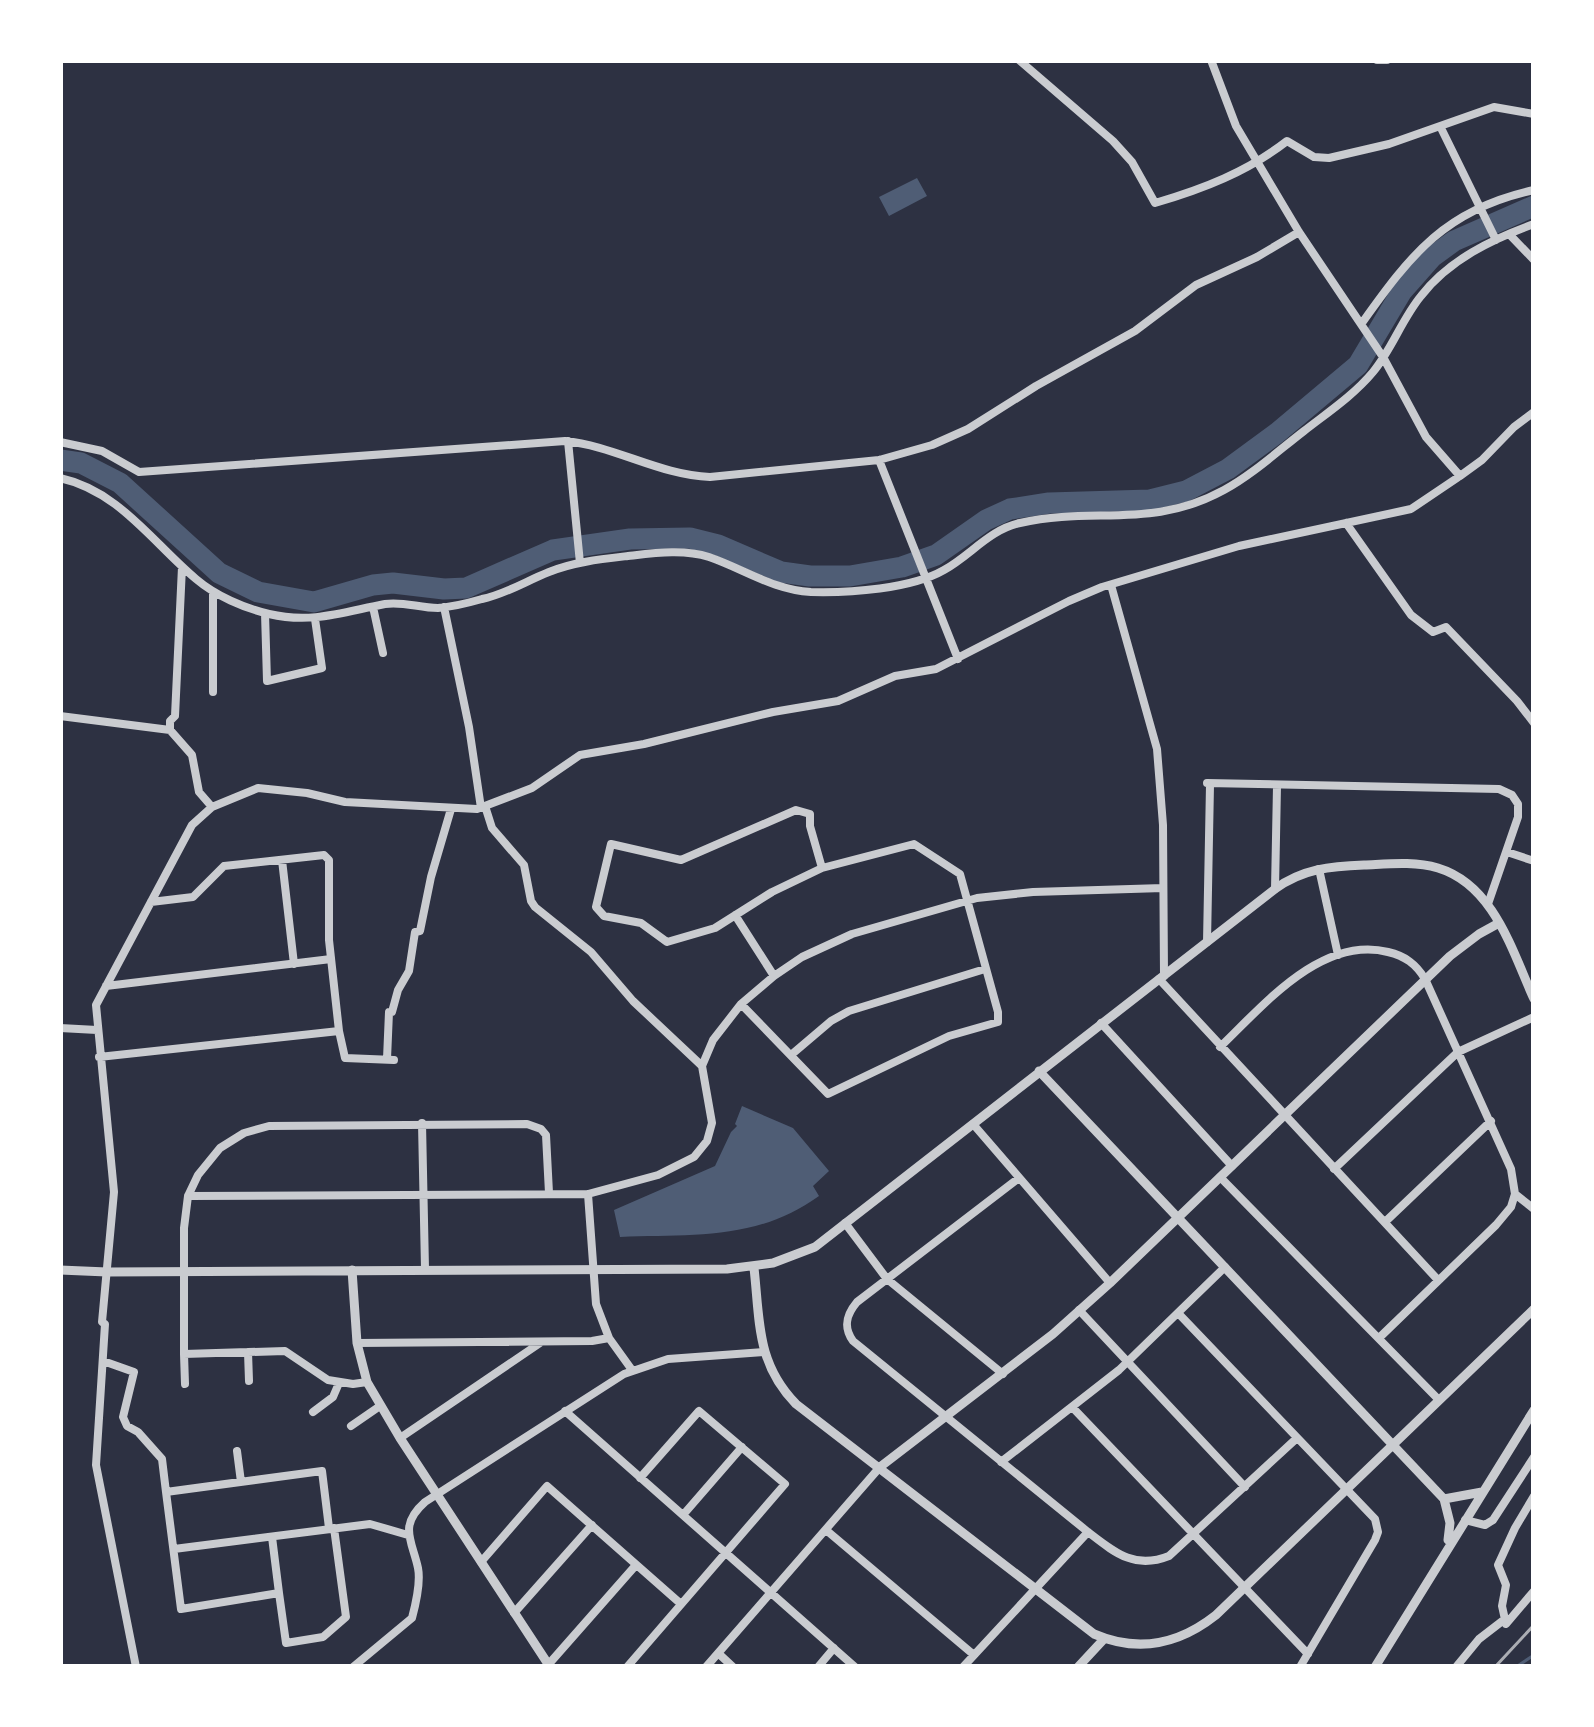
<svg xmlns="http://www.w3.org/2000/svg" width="1594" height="1727" font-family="'Golos Text',sans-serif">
	<rect width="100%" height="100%" fill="#2d3142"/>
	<path fill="#4f5d75" d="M917,178L927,196L889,216L879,197Z
		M742,1106L793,1128L829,1171L813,1186L819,1196C757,1241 692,1234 620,1237L614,1210L715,1166L731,1132L737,1126L735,1124Z"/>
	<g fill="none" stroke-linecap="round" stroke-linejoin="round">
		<path stroke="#4f5d75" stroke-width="3" d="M1516,1667L1534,1655"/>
		<path stroke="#4f5d75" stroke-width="21" d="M60,460L81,463L120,483L219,573L258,592L314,602L373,585L393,583L444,589L466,588L553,550L630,539L690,538L718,545L781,572L810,576H850L902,567L936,555L986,520L1010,509L1049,503L1150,500L1186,491L1228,469L1277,433L1358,365L1402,291L1432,257L1454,241L1534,206"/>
		<path stroke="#caccd0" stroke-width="8" d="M1019,60L1113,141L1132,162L1155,203C1203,189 1247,172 1287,141L1314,157L1329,158L1389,144L1494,107L1534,114
			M1211,60L1236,126L1299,232L1383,357L1426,437L1460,476
			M1377,60H1387
			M1441,128L1496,240
			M1509,234L1534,260
			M1362,323C1411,254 1446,209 1534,190
			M568,441L580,563
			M60,442L102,451L139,472L565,441C615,446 659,475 710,477L879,460L932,445L968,429L1036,386L1135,331L1196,285L1257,257L1299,232
			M879,460L958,659
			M60,478C119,491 152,542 196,579C216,596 244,608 269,614C312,624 343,612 385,604C403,601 419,608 438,608C452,607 468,603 482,599C506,594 526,581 549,572C573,562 602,559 628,556C655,553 684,549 709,557C744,569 773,590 811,592C850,593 911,589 944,570C971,555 989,530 1020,523C1094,506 1151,530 1224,490C1253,474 1278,451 1304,431C1327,413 1354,395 1373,372C1392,349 1402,319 1421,296C1449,260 1492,239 1534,224
			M1346,523L1411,615L1433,632L1446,627L1517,701L1534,723
			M1111,585L1157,749L1163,825L1164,976
			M373,607L383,653
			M444,607L469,727L481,808
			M265,613L267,681L322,668L315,619
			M213,692V592
			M60,716L170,730L192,755L199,792L212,807
			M170,729V721L175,716L182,567
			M1207,783L1499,789L1512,795L1518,804V817L1488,904
			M485,806L492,828L524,865L531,901L535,907L591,952L633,1001L701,1065
			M1507,852L1534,861
			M282,860L294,964
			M1319,869L1338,955
			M1275,889L1277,786
			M735,915L774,976
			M1207,942L1210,785
			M1159,979L1438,1280
			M106,986L331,959
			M741,1004L828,1094L949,1036L998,1022V1012L960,874L914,844L822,868L772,892L715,928L667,942L641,923L604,916L596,907L611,844L681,860L796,810L810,814V826L822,868
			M1101,1023L1232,1166
			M60,1028L97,1030
			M339,1031L345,1058L394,1060
			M1220,1047C1262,1007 1321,935 1388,952C1405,956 1416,964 1425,979L1511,1169L1515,1194L1534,1209
			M791,1055L831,1021L849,1011L985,969
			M99,1057L339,1031L329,940V860L324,855L224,866L193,897L151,902
			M387,1059L389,1012H392L398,990L409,971L415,932L420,931L431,877L451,809
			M422,1123L425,1269
			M973,1124L1110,1283
			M1334,1169L1458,1052L1534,1017
			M1220,1177L1439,1400
			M1019,1178L857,1302C846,1315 843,1327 853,1341L1088,1532C1114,1552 1134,1570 1169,1556L1297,1438
			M588,1194L596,1304L609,1338L632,1370
			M188,1196L588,1194L658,1175L694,1157L707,1141L712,1123L702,1066L713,1040L741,1004L774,976L802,957L852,934L977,898L1033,892L1163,888
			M1385,1222L1491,1121
			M845,1223L887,1279L1003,1374
			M1079,1310L1245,1487
			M1178,1313L1375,1519L1378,1532L1375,1540L1300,1667
			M1379,1338L1496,1225L1511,1207L1515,1194
			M357,1343L592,1341L609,1338
			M248,1352L249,1381
			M184,1354L185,1384
			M103,1361L134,1372L123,1417L127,1426L138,1432L162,1459L166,1492
			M367,1382L353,1384L328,1380L285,1351L184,1354V1228L188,1196L198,1175L220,1148L244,1133L269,1126L527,1124L541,1129L546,1135L549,1193
			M1073,1408L1308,1654
			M565,1411L855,1667
			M313,1412L333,1397L339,1383
			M351,1426L380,1406
			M400,1438L540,1343
			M237,1451L241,1482
			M1001,1462L1119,1370L1225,1267
			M1534,1496L1515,1528L1498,1565L1506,1585L1502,1606L1506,1624L1534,1591
			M683,1515L742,1447
			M1465,1520L1485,1525L1493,1520L1534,1457
			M826,1530L974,1655
			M272,1537L279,1593L181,1609L166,1492L322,1471L329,1528
			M174,1549L370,1524L408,1535
			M481,1562L547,1486L681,1604
			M279,1593L286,1643L323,1637L346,1617L334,1528
			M514,1613L592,1525
			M718,1653L733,1667
			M548,1665L636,1565
			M136,1667L96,1465L105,1324L102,1322L114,1192L96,1005L192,825L212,807L258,788L307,793L345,802L477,809L532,788L580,755L644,744L773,712L838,701L895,676L936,669L1069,601L1102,587L1239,546L1411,509L1460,476L1482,460L1514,427L1534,412
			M353,1667L412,1618C416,1603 421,1583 418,1568C412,1540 398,1526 425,1502L624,1374L668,1359L764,1352
			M627,1667L785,1484L699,1411L640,1478
			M706,1667L880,1467
			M818,1667L834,1648
			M963,1667L1088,1532
			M1456,1667L1479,1639L1505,1619"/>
		<path stroke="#caccd0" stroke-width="9" d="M1039,1071L1444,1499L1482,1492
			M754,1268C760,1321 756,1363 796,1404L1094,1634C1138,1653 1178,1645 1216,1615L1534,1309
			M60,1270L107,1272L727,1269L773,1263L815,1247L1275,889C1302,869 1331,866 1364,865C1388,864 1414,861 1438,868C1494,885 1512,951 1534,999
			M352,1270L357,1343L367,1382L400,1438L550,1667
			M880,1467L1053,1334L1110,1283L1450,956L1479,934L1499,923
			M1444,1499L1450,1523L1448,1540
			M1078,1667L1104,1639
			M1375,1667L1534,1410"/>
		<path stroke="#abadb3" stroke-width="3" d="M1495,1667L1534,1625"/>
	</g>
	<rect width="1594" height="1727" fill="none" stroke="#ffffff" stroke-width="126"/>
</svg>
